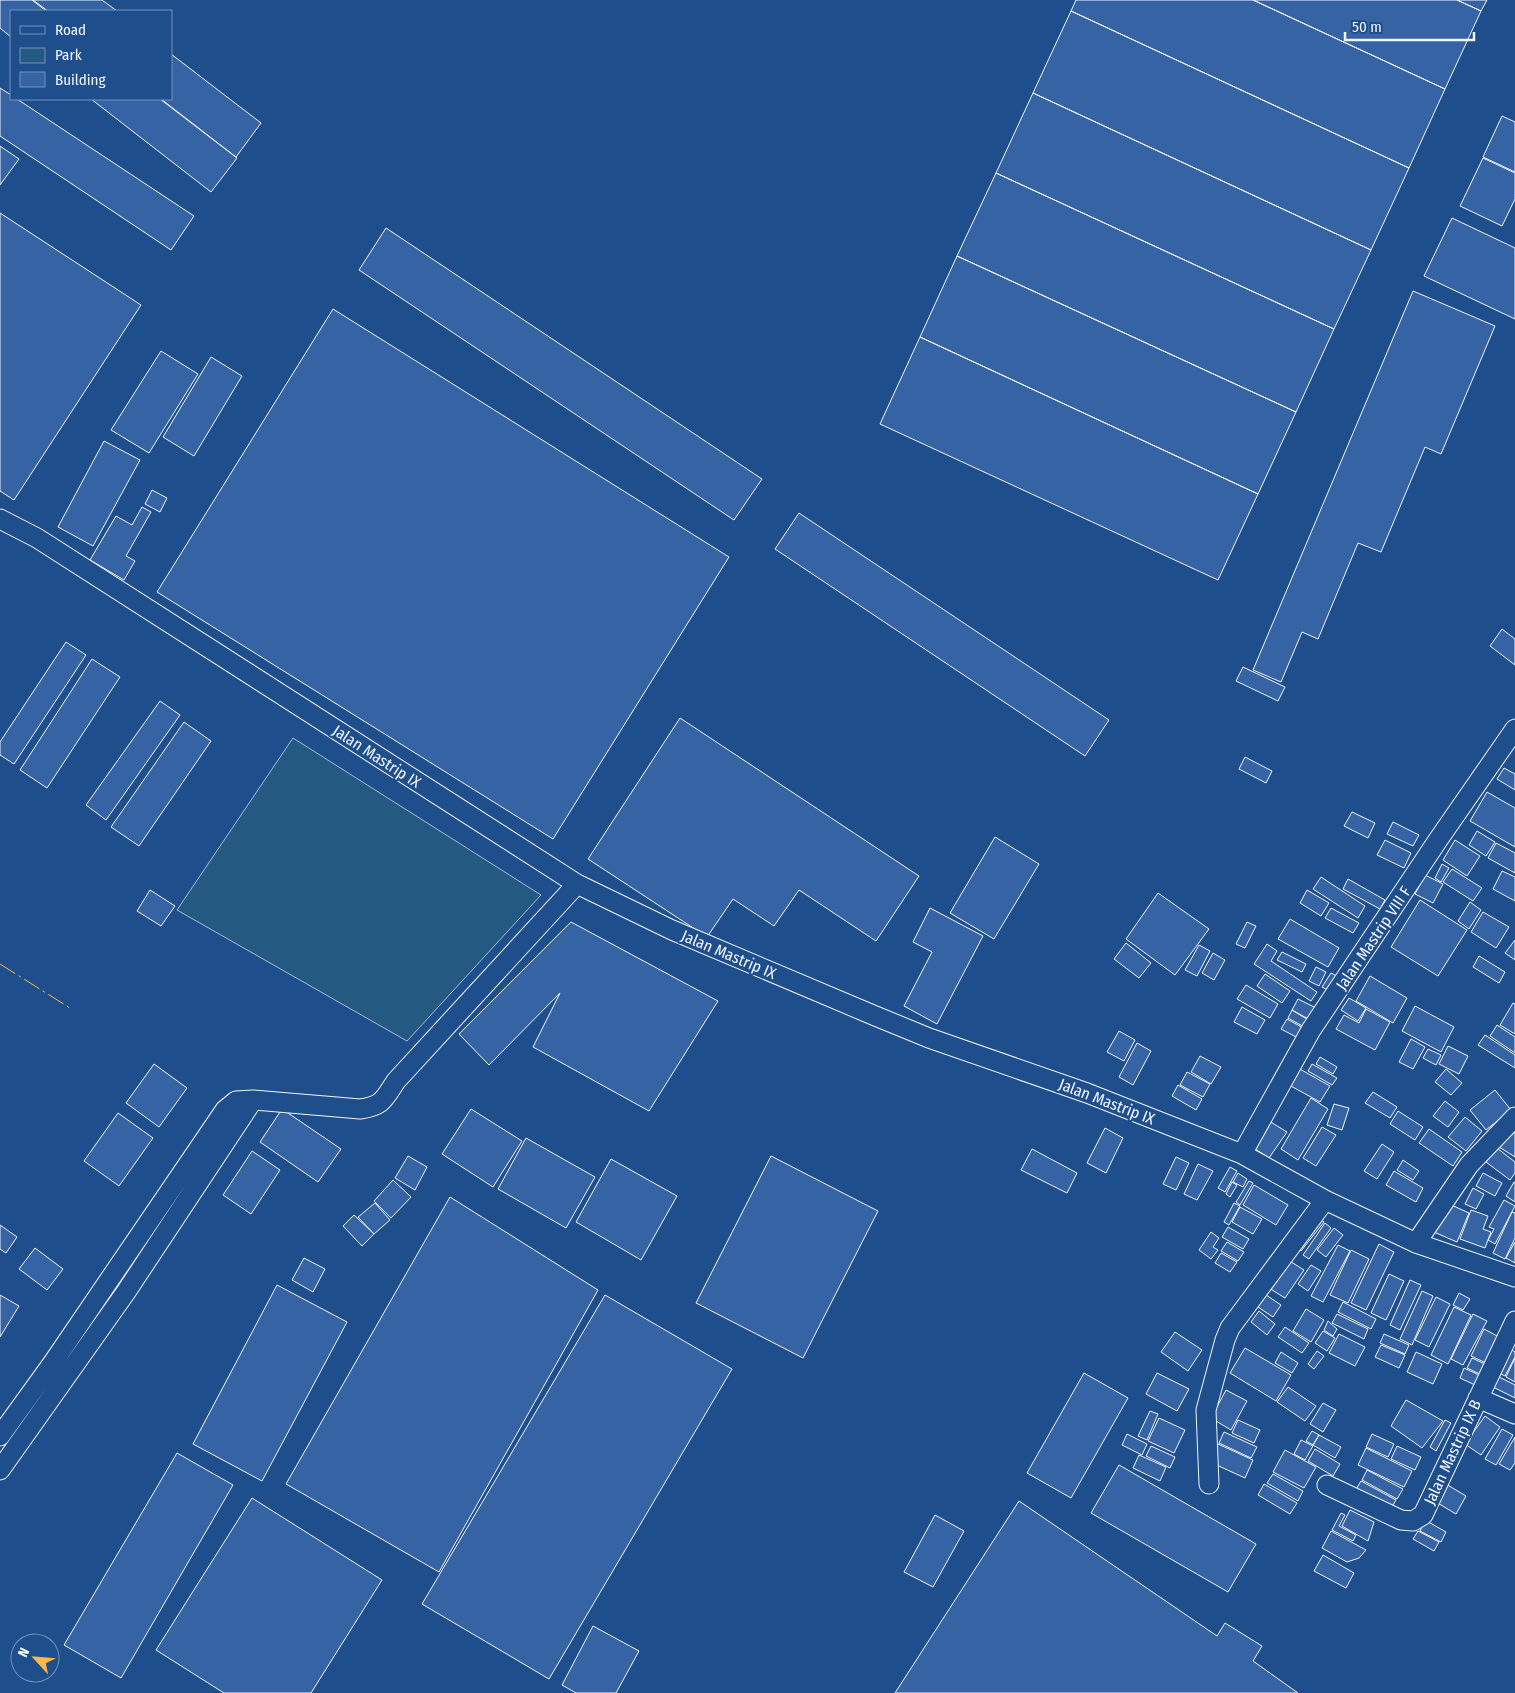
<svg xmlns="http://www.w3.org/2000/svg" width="1515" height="1693" font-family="'Fira Sans Condensed',sans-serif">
	<rect width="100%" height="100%" fill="#1f4e8c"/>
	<path fill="#245a82" stroke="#a8bbd7" d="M293,738L541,895L407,1041L177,910Z"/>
	<path fill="#3563a3" stroke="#f2f6ff" d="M0,0H32L46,11H11V37L0,28Z
		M33,0H102L117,11H48Z
		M1076,0H1253L1445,89L1409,168L1071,11Z
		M1253,0H1457L1481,11L1445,89Z
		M1457,0H1487L1481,11Z
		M1071,11L1409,168L1371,250L1033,93Z
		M171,54L261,123L236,157L161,99H171Z
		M0,88L11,95V99H17L194,216L171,250L0,136Z
		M1033,93L1371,250L1334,329L996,173Z
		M91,99H160L237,158L211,192Z
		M1502,116L1515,122V172L1483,157Z
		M0,146L19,159L0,185Z
		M1483,158L1515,173V199L1502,226L1460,206Z
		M996,173L1334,329L1296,412L957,256Z
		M0,213L141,305L14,500L0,491Z
		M1452,218L1515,248V319L1424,276Z
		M386,228L762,479L734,520L359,270Z
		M957,256L1296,412L1258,494L920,337Z
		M1413,291L1495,326L1441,454L1425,447L1381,552L1358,543L1318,639L1302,632L1281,682L1253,670Z
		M333,309L729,557L553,839L157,592Z
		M920,337L1258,494L1218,580L880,424Z
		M161,351L198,374L149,453L111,430Z
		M211,357L242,376L194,456L163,437Z
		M104,441L140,460L93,546L58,527Z
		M152,490L167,498L160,512L145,504Z
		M142,507L151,512L126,556L135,561L124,580L90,560L116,516L132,525Z
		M799,513L1109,720L1085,756L775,549Z
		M1502,629L1515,639V665L1490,646Z
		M66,642L86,655L14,764L0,755V742Z
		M92,659L120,677L47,788L20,770Z
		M1243,667L1285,687L1278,701L1236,681Z
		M160,701L180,715L106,820L86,805Z
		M680,718L919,876L876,941L799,890L774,926L733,899L707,937L588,859Z
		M184,722L211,741L139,846L111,827Z
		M1245,757L1272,771L1266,783L1239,769Z
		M1504,768L1515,774V790L1497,779Z
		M1487,792L1515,808V847L1470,821Z
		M1352,812L1375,823L1368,838L1344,826Z
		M1393,822L1419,835L1413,846L1387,834Z
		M1477,831L1495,842L1486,856L1469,845Z
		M995,837L1039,864L994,939L950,913Z
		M1385,840L1411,853L1404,868L1377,855Z
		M1455,840L1480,856L1467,876L1443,860Z
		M1496,843L1515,853V873L1488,858Z
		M1442,864L1449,868L1441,882L1435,878Z
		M1452,869L1482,888L1473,901L1443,882Z
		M1502,871L1515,877V901L1493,889Z
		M1425,875L1443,884L1433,903L1415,894Z
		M1321,877L1365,906L1358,918L1313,889Z
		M1348,879L1385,900L1380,909L1343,889Z
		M150,890L175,906L161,926L137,911Z
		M1307,890L1329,903L1321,916L1300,903Z
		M1158,893L1209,929L1175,975L1126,939Z
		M1420,900L1467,930L1438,976L1391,947Z
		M1470,902L1481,910L1469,929L1458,921Z
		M930,908L983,936L937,1024L904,1006L932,952L913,942Z
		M1331,908L1359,923L1353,933L1325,918Z
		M1483,912L1509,927L1496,948L1471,932Z
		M1290,919L1339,948L1328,967L1278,939Z
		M571,922L718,1001L649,1111L533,1047L560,993L489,1065L459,1034Z
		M1247,922L1256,926L1245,948L1236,944Z
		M1515,940V960L1505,953Z
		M1126,943L1151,963L1139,978L1114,959Z
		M1267,944L1277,951L1271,961L1317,992L1311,1001L1254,964Z
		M1199,945L1210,951L1197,976L1185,970Z
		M1282,952L1306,964L1302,972L1277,960Z
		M1213,953L1225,960L1214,980L1202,973Z
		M1479,956L1505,972L1499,983L1473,967Z
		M1316,967L1326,972L1319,986L1309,981Z
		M1331,973L1342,979L1333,993L1322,987Z
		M1265,974L1290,991L1282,1003L1257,986Z
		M1370,976L1407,998L1393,1023L1356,1001Z
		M1246,985L1278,1004L1270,1018L1237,999Z
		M1349,998L1366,1008L1358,1021L1341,1010Z
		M1298,999L1318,1009L1312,1021L1292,1010Z
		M1513,1003L1515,1004V1034L1500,1025Z
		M1415,1006L1454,1027L1441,1052L1402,1031Z
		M1242,1007L1265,1020L1257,1034L1234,1022Z
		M1366,1009L1390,1022L1375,1050L1336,1029L1344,1015L1359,1023Z
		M1292,1010L1310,1021L1306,1028L1288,1018Z
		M1287,1019L1307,1030L1302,1040L1281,1029Z
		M1497,1025L1515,1037V1053L1490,1036Z
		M1119,1031L1135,1040L1124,1061L1107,1052Z
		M1485,1035L1515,1055V1068L1478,1045Z
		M1411,1039L1425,1047L1413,1069L1399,1062Z
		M1137,1043L1151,1051L1133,1085L1119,1077Z
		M1448,1046L1468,1056L1459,1074L1439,1064Z
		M1428,1049L1441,1055L1436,1065L1423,1058Z
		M1200,1056L1221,1067L1211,1084L1191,1072Z
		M1320,1057L1337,1067L1333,1074L1316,1064Z
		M154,1064L187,1088L159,1127L126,1103Z
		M1312,1064L1337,1078L1332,1085L1308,1071Z
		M1298,1068L1330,1086L1320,1102L1289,1085Z
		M1446,1069L1462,1083L1451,1095L1435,1082Z
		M1187,1072L1210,1084L1203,1097L1180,1085Z
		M1178,1085L1202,1099L1196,1110L1172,1096Z
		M1495,1090L1511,1110L1486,1130L1470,1110Z
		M1373,1092L1397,1107L1390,1118L1365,1103Z
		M1311,1098L1328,1109L1298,1160L1281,1149Z
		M1445,1101L1459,1112L1448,1127L1433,1116Z
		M1334,1104L1349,1108L1342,1130L1327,1125Z
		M282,1109L341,1149L318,1182L260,1142Z
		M471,1109L522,1141L493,1187L442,1154Z
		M1398,1111L1423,1127L1415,1140L1390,1124Z
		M118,1113L153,1138L119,1186L84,1161Z
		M1465,1117L1482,1131L1466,1151L1448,1137Z
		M1269,1121L1287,1132L1269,1158L1252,1147Z
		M1322,1127L1336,1135L1316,1166L1303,1158Z
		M1105,1128L1123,1138L1106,1173L1087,1163Z
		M1507,1128L1515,1133V1157L1496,1145Z
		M1429,1129L1462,1152L1453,1166L1419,1143Z
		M526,1138L595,1177L566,1228L498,1189Z
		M1382,1144L1394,1152L1377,1179L1364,1171Z
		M1497,1148L1515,1162V1173L1510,1180L1486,1162Z
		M1032,1149L1077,1173L1067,1193L1021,1170Z
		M252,1151L280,1170L251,1214L223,1195Z
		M408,1156L427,1167L415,1190L395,1178Z
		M771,1156L878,1211L803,1358L696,1303Z
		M1176,1157L1189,1163L1176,1190L1163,1184Z
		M611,1159L677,1196L641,1260L576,1222Z
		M1403,1160L1419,1171L1413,1180L1397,1170Z
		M1198,1164L1213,1171L1197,1200L1184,1194Z
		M1230,1167L1237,1171L1225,1192L1218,1188Z
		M1394,1171L1423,1188L1416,1202L1386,1185Z
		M1238,1173L1247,1179L1243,1187L1233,1182Z
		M1483,1173L1502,1183L1495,1196L1476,1186Z
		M393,1180L411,1197L391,1218L374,1201Z
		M1249,1181L1253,1183L1240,1205L1236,1202Z
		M1232,1182L1237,1185L1230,1197L1226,1194Z
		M1514,1182H1515V1202L1506,1196Z
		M1254,1185L1288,1205L1276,1225L1243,1205Z
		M1473,1188L1484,1194L1476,1209L1465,1204Z
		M450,1197L598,1290L439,1572L286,1484Z
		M1504,1200L1515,1206L1495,1244L1488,1240L1494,1229L1489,1227Z
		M375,1203L390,1220L374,1234L358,1217Z
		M1234,1203L1240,1206L1229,1225L1224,1222Z
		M1447,1203L1469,1213L1457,1242L1434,1232Z
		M1240,1207L1262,1219L1253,1234L1232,1222Z
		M1471,1210L1488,1216L1483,1229L1491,1232L1485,1248L1460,1239Z
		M1512,1212L1515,1213V1238L1505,1259L1493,1253Z
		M354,1215L374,1234L362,1246L343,1226Z
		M1316,1216L1324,1222L1301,1251L1293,1245Z
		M1325,1223L1331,1228L1309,1259L1303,1255Z
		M0,1225L17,1237L6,1253L0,1249Z
		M1228,1227L1249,1239L1243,1249L1222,1237Z
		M1334,1228L1343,1235L1326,1257L1317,1250Z
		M1211,1232L1219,1238L1213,1247L1218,1250L1211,1259L1199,1250Z
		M1227,1242L1244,1252L1238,1261L1221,1251Z
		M1515,1242V1263L1506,1258Z
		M1379,1244L1394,1252L1366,1310L1351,1303Z
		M1338,1245L1350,1251L1323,1302L1311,1296Z
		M35,1248L63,1269L47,1290L19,1269Z
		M1351,1250L1369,1259L1348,1303L1330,1295Z
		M1221,1253L1237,1262L1230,1272L1215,1263Z
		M304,1258L325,1269L313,1292L292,1280Z
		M1288,1260L1304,1270L1285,1298L1269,1288Z
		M1311,1265L1321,1271L1308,1291L1298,1284Z
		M1389,1274L1404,1281L1386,1320L1371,1313Z
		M1410,1280L1421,1285L1400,1330L1390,1325Z
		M277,1285L347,1322L262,1481L193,1444Z
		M1422,1291L1433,1296L1412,1345L1400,1339Z
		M1263,1293L1281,1305L1273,1317L1255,1305Z
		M1459,1293L1470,1299L1463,1310L1453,1305Z
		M0,1295L19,1306L0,1337Z
		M605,1295L732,1369L549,1679L422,1604Z
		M1436,1297L1450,1304L1429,1347L1415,1340Z
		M1343,1302L1376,1319L1371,1329L1338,1312Z
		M1454,1307L1471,1315L1448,1364L1431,1355Z
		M1306,1309L1324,1320L1311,1342L1293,1331Z
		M1259,1311L1275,1324L1267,1335L1251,1322Z
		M1337,1314L1368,1329L1364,1339L1332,1323Z
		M1473,1314L1487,1321L1463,1365L1451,1359Z
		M1328,1321L1337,1329L1333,1336L1324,1330Z
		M1285,1327L1309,1343L1302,1353L1278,1337Z
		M1484,1329L1499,1337L1486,1363L1471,1356Z
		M1323,1331L1335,1338L1327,1351L1315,1343Z
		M1175,1332L1202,1350L1188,1371L1161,1352Z
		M1339,1334L1365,1347L1355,1366L1329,1353Z
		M1384,1334L1409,1345L1405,1354L1380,1343Z
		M1381,1345L1405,1355L1399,1368L1375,1357Z
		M1245,1348L1291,1375L1276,1401L1230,1373Z
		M1511,1349L1515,1352V1357L1505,1376L1499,1373Z
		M1317,1351L1324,1356L1314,1369L1308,1364Z
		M1281,1352L1298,1363L1292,1373L1275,1363Z
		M1416,1352L1442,1364L1433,1384L1407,1372Z
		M1472,1358L1487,1365L1482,1375L1467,1368Z
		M1515,1358V1382L1506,1377Z
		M1464,1368L1479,1375L1475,1385L1460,1378Z
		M1084,1373L1128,1398L1071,1498L1027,1473Z
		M1157,1373L1189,1389L1177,1411L1146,1394Z
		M1497,1376L1515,1385V1398L1491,1386Z
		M1288,1387L1316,1406L1305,1421L1277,1402Z
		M1226,1390L1247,1401L1231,1430L1211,1418Z
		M1406,1400L1443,1421L1422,1448L1391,1426Z
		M1323,1403L1336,1410L1323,1432L1310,1424Z
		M1150,1411L1158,1414L1147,1440L1138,1436Z
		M1485,1416L1500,1427L1481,1455L1465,1444Z
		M1159,1418L1185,1430L1174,1453L1148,1441Z
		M1238,1420L1260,1430L1254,1443L1232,1433Z
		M1445,1420L1451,1423L1436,1451L1430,1447Z
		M1502,1429L1513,1435L1496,1465L1485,1459Z
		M1312,1431L1319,1435L1313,1445L1306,1441Z
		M1224,1432L1257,1447L1251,1458L1219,1443Z
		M1127,1434L1147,1444L1142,1455L1122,1445Z
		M1372,1434L1394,1444L1388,1457L1366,1447Z
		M1319,1435L1341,1447L1335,1458L1313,1445Z
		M1515,1437V1463L1510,1470L1499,1464Z
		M1301,1440L1313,1446L1305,1460L1294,1454Z
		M1218,1444L1253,1460L1245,1478L1210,1462Z
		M1151,1446L1175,1457L1170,1468L1146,1456Z
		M1397,1446L1421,1457L1415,1470L1391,1459Z
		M1366,1448L1412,1471L1404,1487L1358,1465Z
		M1315,1449L1340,1464L1333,1476L1308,1461Z
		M1285,1450L1316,1467L1304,1488L1273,1472Z
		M177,1453L233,1485L121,1678L64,1645Z
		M1139,1455L1166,1467L1160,1481L1133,1468Z
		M1119,1465L1256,1544L1228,1592L1091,1513Z
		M1367,1470L1403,1489L1397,1499L1362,1480Z
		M1273,1474L1303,1491L1298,1501L1267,1483Z
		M1361,1481L1396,1500L1390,1510L1355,1491Z
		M1264,1484L1297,1503L1290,1514L1258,1495Z
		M1446,1484L1466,1496L1456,1514L1436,1502Z
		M252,1498L382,1580L311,1693H224L156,1650Z
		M1019,1501L1217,1636L1225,1623L1262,1646L1253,1661L1298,1693H895Z
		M1350,1510L1374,1522L1368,1541L1342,1526Z
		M1341,1513L1345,1515L1339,1526L1356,1535L1353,1541L1332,1530Z
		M935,1515L964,1531L933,1587L904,1572Z
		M1425,1520L1446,1532L1441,1542L1420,1531Z
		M1331,1531L1366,1550L1359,1558L1347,1562L1322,1548Z
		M1418,1531L1439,1542L1434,1551L1413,1539Z
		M1323,1555L1354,1573L1346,1588L1314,1571Z
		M593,1626L639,1651L616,1693H576L562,1685Z"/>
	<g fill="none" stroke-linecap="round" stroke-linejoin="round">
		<defs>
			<path id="minor" d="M0,519L37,538L577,884L672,930L873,1015L929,1038L1087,1093L1242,1154L1325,1200L1416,1243L1515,1277
				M1242,1154L1311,1030L1438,840L1515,729
				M1416,1243L1469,1165L1515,1117
				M1478,1398L1515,1414
				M0,1436L52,1364L225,1110L236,1101L253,1100L360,1109C383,1106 384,1099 396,1081L577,884
				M0,1470L126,1292L253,1100
				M1209,1484L1206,1410L1225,1340L1230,1328L1325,1200
				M1327,1485L1401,1520L1413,1521L1423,1515L1515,1321"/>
		</defs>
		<use href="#minor" stroke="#f2f6ff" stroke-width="21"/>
		<use href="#minor" stroke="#1f4e8c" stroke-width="19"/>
		<path stroke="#ffb74d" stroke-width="1" stroke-dasharray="18 4 2.5 4" stroke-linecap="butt" d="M0,964L70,1008"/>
	</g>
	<g text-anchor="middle" stroke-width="4" stroke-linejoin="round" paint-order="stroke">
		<g font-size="16" fill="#f2f6ff" stroke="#1f4e8c">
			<text transform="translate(377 756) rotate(33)" y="6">Jalan Mastrip IX</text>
			<text transform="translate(1373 938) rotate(-56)" y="6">Jalan Mastrip VIII F</text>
			<text transform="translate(729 954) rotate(23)" y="6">Jalan Mastrip IX</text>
			<text transform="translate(1107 1101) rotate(21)" y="6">Jalan Mastrip IX</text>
			<text transform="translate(1452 1452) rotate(-65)" y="6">Jalan Mastrip IX B</text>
		</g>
	</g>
	<rect x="10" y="10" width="162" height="90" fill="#1f4e8c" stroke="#7391ba"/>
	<rect x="20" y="26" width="25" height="8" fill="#1f4e8c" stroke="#7391ba"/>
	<text x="55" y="35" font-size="15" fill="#f2f6ff">Road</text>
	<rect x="20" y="48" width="25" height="15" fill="#245a82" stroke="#7391ba"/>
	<text x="55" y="60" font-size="15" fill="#f2f6ff">Park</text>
	<rect x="20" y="72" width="25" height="15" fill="#3563a3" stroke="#7391ba"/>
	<text x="55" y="85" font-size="15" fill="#f2f6ff">Building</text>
	<g transform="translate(35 1658) rotate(296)"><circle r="24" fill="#1f4e8c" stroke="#7391ba"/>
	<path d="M0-4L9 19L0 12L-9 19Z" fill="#ffb74d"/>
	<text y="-8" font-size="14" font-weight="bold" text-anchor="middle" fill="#f2f6ff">N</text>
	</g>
	<path d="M1345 32v8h129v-8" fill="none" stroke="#f2f6ff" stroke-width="2.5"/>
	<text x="1352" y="32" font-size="15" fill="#f2f6ff" stroke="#1f4e8c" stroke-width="4" paint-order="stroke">50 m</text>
</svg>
